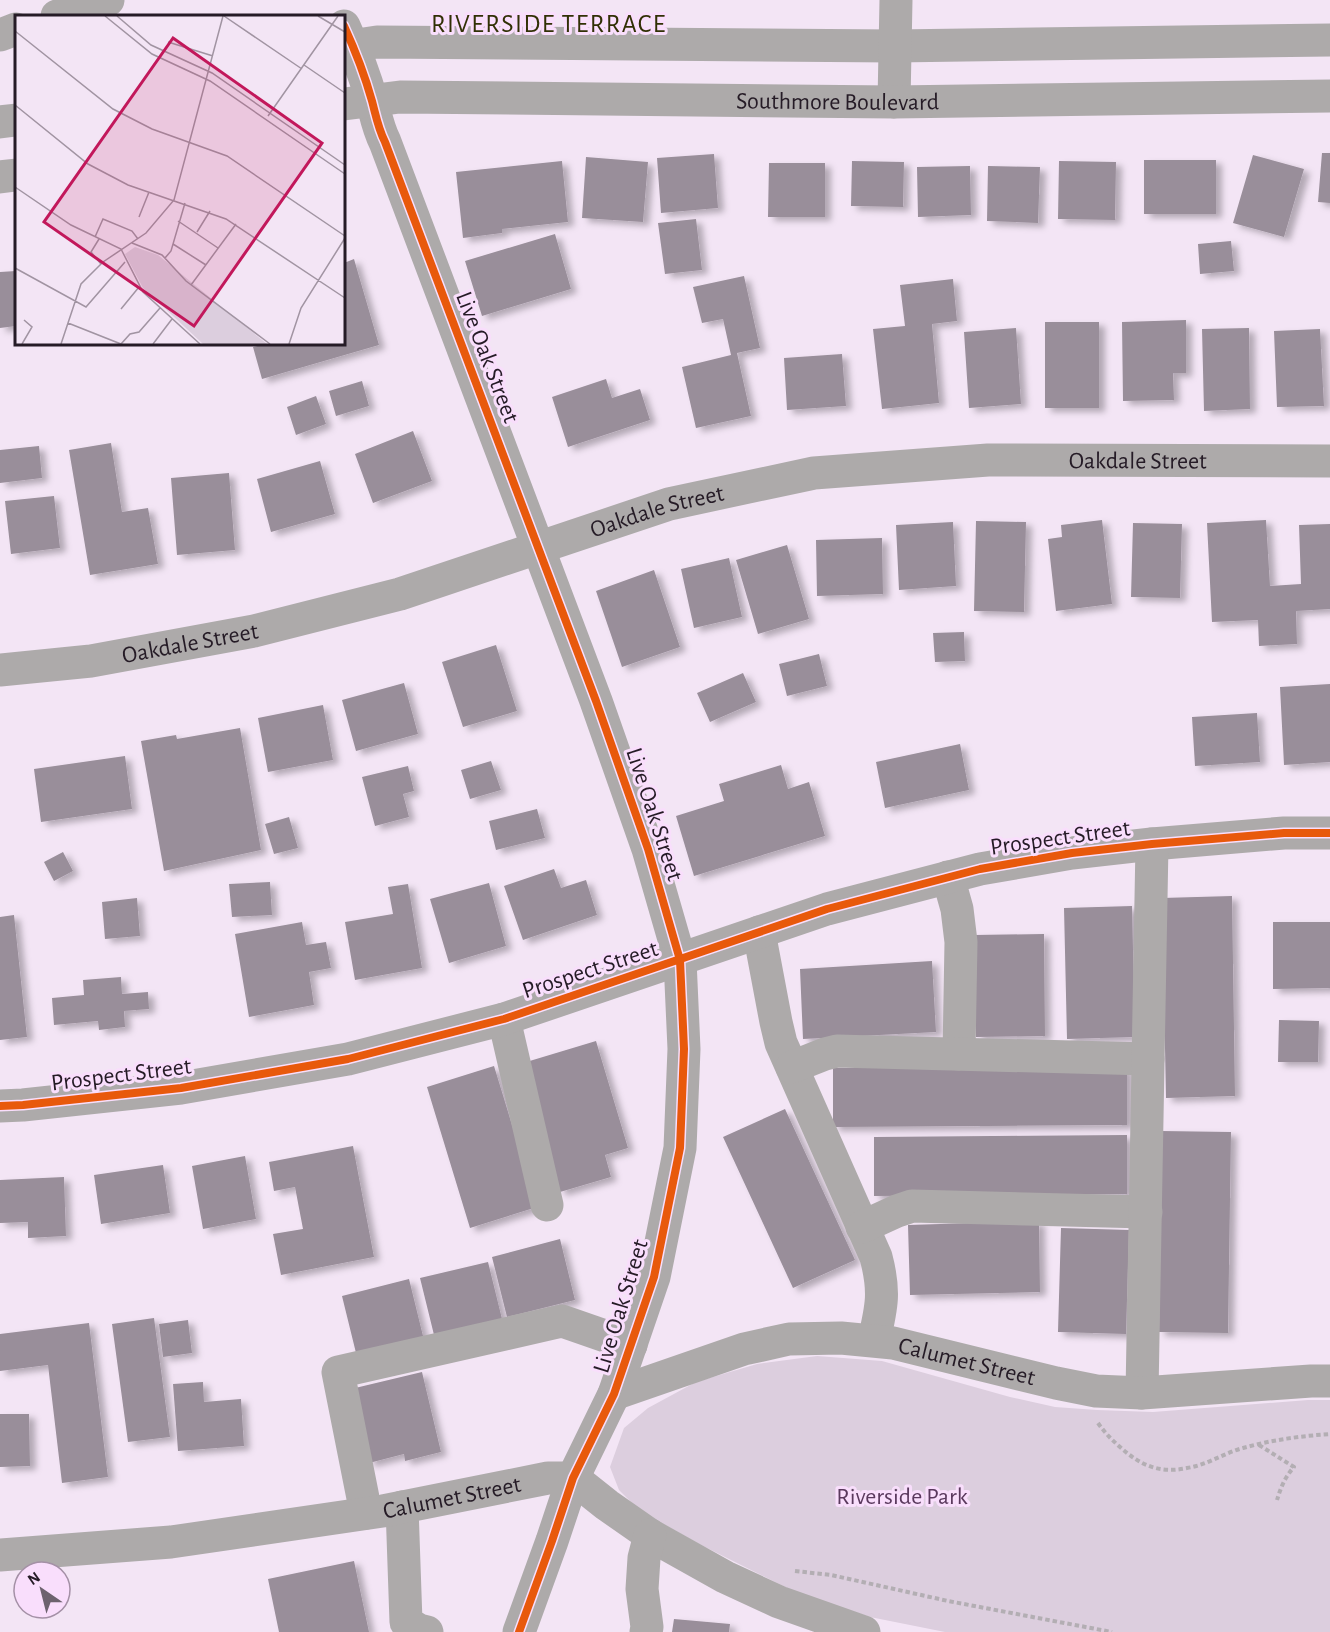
<svg xmlns="http://www.w3.org/2000/svg" width="1330" height="1632" font-family="'Alegreya Sans',sans-serif">
	<defs>
		<filter id="shadow"><feDropShadow dx="6" dy="4" stdDeviation="3" flood-color="#0004"/></filter>
	</defs>
	<rect width="100%" height="100%" fill="#f3e5f5"/>
	<path fill="#dccede" d="M817,1356L882,1361L1010,1397L1055,1407L1097,1410L1153,1412L1308,1400H1330V1632H945L870,1617L795,1592L701,1545L640,1511L619,1490L610,1467L624,1428L648,1408L696,1382L757,1364Z"/>
	<path fill="#998e9a" filter="url(#shadow)" d="M1322,153H1330V203L1318,202Z
		M714,154L718,208L661,213L657,158Z
		M1253,155L1304,169L1284,237L1233,223Z
		M586,157L648,162L643,222L582,218Z
		M1144,160H1216V214H1144Z
		M562,161L568,222L502,229V233L463,238L456,172Z
		M852,161L904,162L903,207L851,206Z
		M1059,161L1116,162L1115,220L1058,219Z
		M769,163H825V217H768Z
		M970,166L971,215L918,217L917,167Z
		M988,166L1040,167L1038,223L987,221Z
		M696,219L702,270L665,274L658,223Z
		M555,234L571,289L482,316L465,261Z
		M1231,241L1234,271L1200,274L1198,244Z
		M354,259L379,345L262,379L253,347L267,344H344V263Z
		M16,271V326L0,328V272Z
		M744,276L760,348L737,353L751,416L696,428L682,367L731,355L723,319L702,323L693,287Z
		M953,279L957,321L932,324L939,403L882,409L873,329L905,326L900,285Z
		M1186,320V373H1173L1174,400L1123,401L1122,322Z
		M1045,322H1099V408H1045Z
		M1016,328L1021,404L969,408L964,332Z
		M1249,328L1250,409L1204,411L1202,329Z
		M1320,329L1324,406L1277,407L1274,331Z
		M842,354L846,406L787,410L784,358Z
		M606,379L612,398L640,389L650,420L568,447L552,397Z
		M362,381L369,406L336,416L329,391Z
		M316,396L326,424L296,435L287,407Z
		M413,431L432,481L373,503L355,454Z
		M111,443L122,512L148,508L158,564L90,575L69,450Z
		M39,446L42,478L0,483V450Z
		M320,461L335,514L271,532L257,479Z
		M229,473L235,550L177,555L171,478Z
		M54,496L60,548L11,554L5,501Z
		M1102,520L1112,604L1056,611L1048,539L1062,537L1061,525Z
		M1266,520L1270,586L1301,584L1299,525L1330,524V609L1296,611L1297,644L1259,646L1258,620L1212,622L1207,523Z
		M976,521L1026,522L1024,612L974,611Z
		M953,522L956,586L899,590L896,525Z
		M1133,523L1182,524L1180,598L1131,597Z
		M882,538L883,594L817,596L816,540Z
		M787,545L809,619L758,634L736,560Z
		M729,558L742,617L694,628L681,569Z
		M654,570L680,647L622,667L596,591Z
		M964,632L965,661L935,662L933,633Z
		M496,645L517,711L463,727L442,662Z
		M819,654L827,686L787,696L779,664Z
		M743,673L756,702L710,722L697,693Z
		M404,683L418,734L356,751L342,700Z
		M1330,684V762L1284,765L1280,687Z
		M323,705L333,760L268,772L258,718Z
		M1257,713L1260,762L1195,766L1192,717Z
		M240,728L261,850L164,871L141,741L176,735L177,739Z
		M960,744L969,790L885,808L876,762Z
		M125,756L132,809L41,822L34,769Z
		M491,761L501,790L470,799L461,770Z
		M781,765L788,789L809,782L825,836L694,876L676,816L724,801L719,784Z
		M408,766L414,791L403,794L409,817L375,826L362,777Z
		M537,809L545,838L496,850L489,821Z
		M289,817L298,848L274,854L265,824Z
		M63,852L73,871L54,881L44,862Z
		M554,869L561,888L586,880L597,915L523,940L504,886Z
		M270,882L272,915L232,917L229,884Z
		M489,883L506,946L449,963L430,899Z
		M408,884L422,968L355,980L345,922L393,914L388,887Z
		M1232,896L1235,1096L1166,1098L1162,898Z
		M137,898L140,936L105,939L102,902Z
		M1132,906L1135,1037L1067,1039L1064,908Z
		M14,915L27,1037L0,1040V917Z
		M302,922L306,945L326,942L331,968L309,972L314,1005L249,1017L235,934Z
		M1273,922H1330V988L1273,989Z
		M1044,934L1045,1036L976,1037L974,935Z
		M932,961L936,1032L803,1039L800,969Z
		M121,977L122,994L148,992L149,1009L124,1011L125,1027L99,1030L98,1021L54,1025L52,998L84,995L83,980Z
		M1279,1020L1319,1021L1318,1062H1278Z
		M596,1041L628,1148L605,1155L611,1177L560,1192L523,1063Z
		M494,1066L537,1207L470,1228L427,1087Z
		M1127,1067V1125L833,1127V1068Z
		M785,1109L855,1260L793,1288L723,1137Z
		M1161,1131L1231,1132L1228,1333L1159,1332Z
		M1127,1135V1194L874,1196V1137Z
		M353,1146L374,1257L281,1275L273,1234L303,1229L295,1187L274,1191L269,1162Z
		M245,1156L256,1219L203,1229L192,1166Z
		M163,1165L170,1213L101,1224L94,1175Z
		M64,1177L66,1236L28,1238V1222L0,1223V1180Z
		M1039,1221L1040,1292L910,1295L908,1225Z
		M1061,1228L1129,1230L1126,1334L1058,1332Z
		M560,1239L575,1300L507,1317L492,1257Z
		M488,1262L503,1323L435,1339L420,1278Z
		M409,1279L424,1340L357,1357L342,1296Z
		M154,1318L170,1437L128,1442L112,1324Z
		M188,1320L192,1353L163,1357L159,1324Z
		M89,1323L108,1477L62,1483L48,1365L0,1371V1334Z
		M422,1372L441,1452L405,1461L404,1454L369,1463L351,1389Z
		M203,1382L204,1402L241,1399L244,1446L178,1451L173,1384Z
		M0,1414H29L30,1466L0,1467Z
		M354,1561L369,1632H279L268,1579Z
		M674,1619L730,1624L729,1632H672Z"/>
	<g fill="none" stroke-linecap="round" stroke-linejoin="round">
		<path stroke="#b3aeb3" stroke-width="4" stroke-dasharray="4.5 3" stroke-linecap="butt" d="M1098,1423C1105,1433 1111,1439 1120,1447C1140,1465 1159,1474 1187,1468C1207,1465 1224,1453 1243,1448C1271,1440 1301,1436 1330,1434
			M1259,1445L1294,1467C1285,1477 1281,1487 1277,1500
			M795,1571L831,1575L948,1601L1112,1632"/>
		<g stroke="#adaaaa" stroke-width="33">
			<path d="M57,16L108,0"/>
			<path d="M344,26C355,50 365,76 372,101C376,116 378,128 385,142L596,701L648,849L680,960L684,1049L680,1148L654,1277L614,1394L573,1478L552,1541L519,1632"/>
			<path d="M0,35L16,29"/>
			<path d="M344,47L377,42L895,46L1330,40"/>
			<path d="M894,102L896,0"/>
			<path id="s1" d="M344,104L400,97L894,102L1330,96"/>
			<path d="M0,122L16,120"/>
			<path d="M0,177L16,175"/>
			<path id="s2" d="M0,670L91,661L254,631L400,594L669,504L814,473L988,460L1330,461"/>
			<path d="M948,877L957,909L961,942L959,1054"/>
			<path d="M759,932L776,1022L781,1043L876,1257C885,1291 882,1306 874,1340"/>
			<path d="M504,1019L547,1205"/>
			<path d="M792,1067L825,1054L837,1051L1148,1059"/>
			<path d="M0,1106L23,1105L181,1088L348,1059L504,1019L827,909L980,869L1072,853L1152,844L1284,833H1330"/>
			<path d="M862,1227L897,1211L912,1206L1146,1212"/>
			<path d="M1142,1393L1152,844"/>
			<path id="s3" d="M614,1394L744,1349L789,1339L841,1338L893,1343L1056,1383L1096,1391L1142,1393L1311,1381H1330"/>
			<path d="M402,1507L406,1622L419,1630L427,1632"/>
			<path d="M366,1513L338,1372L562,1321L631,1345"/>
			<path id="s4" d="M0,1555L171,1542L383,1511L548,1478H573L607,1505L650,1535L725,1577L779,1602L864,1632"/>
			<path d="M646,1632L647,1627L642,1589L644,1558L650,1535"/>
		</g>
		<defs>
			<path id="cycleway" d="M344,26C355,50 365,76 372,101C376,116 378,128 385,142L596,701L648,849L680,960L684,1049L680,1148L654,1277L614,1394L573,1478L552,1541L519,1632
				M0,1106L23,1105L181,1088L348,1059L504,1019L827,909L980,869L1072,853L1152,844L1284,833H1330"/>
		</defs>
		<use href="#cycleway" stroke="#f9defc" stroke-width="11"/>
		<use href="#cycleway" stroke="#e8590c" stroke-width="8"/>
	</g>
	<g text-anchor="middle" stroke-width="6" stroke-linejoin="round" paint-order="stroke">
		<g font-size="24" fill="#251b26" stroke="#f9defc">
			<text dy="8" stroke="none"><textPath href="#s1" startOffset="494">Southmore Boulevard</textPath></text>
			<text transform="translate(488 357) rotate(69)" y="8">Live Oak Street</text>
			<text dy="8" stroke="none"><textPath href="#s2" startOffset="1164">Oakdale Street</textPath></text>
			<text dy="8" stroke="none"><textPath href="#s2" startOffset="678">Oakdale Street</textPath></text>
			<text dy="8" stroke="none"><textPath href="#s2" startOffset="192">Oakdale Street</textPath></text>
			<text transform="translate(655 814) rotate(72)" y="8">Live Oak Street</text>
			<text transform="translate(1060 837) rotate(-8)" y="8">Prospect Street</text>
			<text transform="translate(590 969) rotate(-18)" y="8">Prospect Street</text>
			<text transform="translate(121 1074) rotate(-7)" y="8">Prospect Street</text>
			<text transform="translate(620 1306) rotate(-73)" y="8">Live Oak Street</text>
			<text dy="8" stroke="none"><textPath href="#s3" startOffset="364">Calumet Street</textPath></text>
			<text dy="8" stroke="none"><textPath href="#s4" startOffset="456">Calumet Street</textPath></text>
		</g>
		<g font-size="24" fill="#5a395d" stroke="#f9defc">
			<text x="902" y="1504">Riverside Park</text>
		</g>
		<g font-size="26" letter-spacing="1.5" fill="#313005" stroke="#f9defc">
			<text x="549" y="32">RIVERSIDE TERRACE</text>
		</g>
	</g>
	<g transform="translate(15 15)">
		<rect width="330" height="330" fill="#f3e5f5"/>
		<path d="M120,232L143,240L252,329H188L128,273L110,239Z" fill="#dccede"/>
		<path fill="none" stroke="#a194a2" stroke-width="1.5" d="M90,1L137,39L195,66L330,159M102,1L136,30L197,58L330,150M209,1L287,54M303,1L330,17M0,16L98,94L137,114L212,141L330,221M153,27L198,41M289,50L330,78M0,90L73,149L113,170L211,204L330,283M253,101L323,1M0,172L56,210L106,234L128,277L185,329M124,202L134,177M163,206L203,233M182,217L195,196M80,222L88,204L117,216L123,224M84,224L76,237L86,249M117,228L147,240L171,266L255,329M158,229L191,250M150,243L156,236L170,188M0,253L71,292L110,247M176,270L221,209M106,294L124,272M53,308L106,329L115,319L124,317L145,293M7,329L17,312L9,305M46,329L66,269L88,247L131,218L159,185L208,1M138,329L157,304M274,329L286,293L330,223"/>
		<path fill="#c2185b" fill-opacity="0.15" stroke="#c2185b" stroke-width="3" d="M158,23L307,128L179,311L29,207Z"/>
		<rect width="330" height="330" fill="none" stroke="#251b26" stroke-width="3"/>
	</g>
	<g transform="translate(42 1590) rotate(325)"><circle r="28" fill="#f9defc" stroke="#a490a6" stroke-width="1.5"/>
	<path d="M0-4.5L10 22L0 15L-10 22Z" fill="#6d626e"/>
	<text y="-9" font-size="16" font-weight="bold" text-anchor="middle" fill="#251b26">N</text>
	</g>
</svg>
